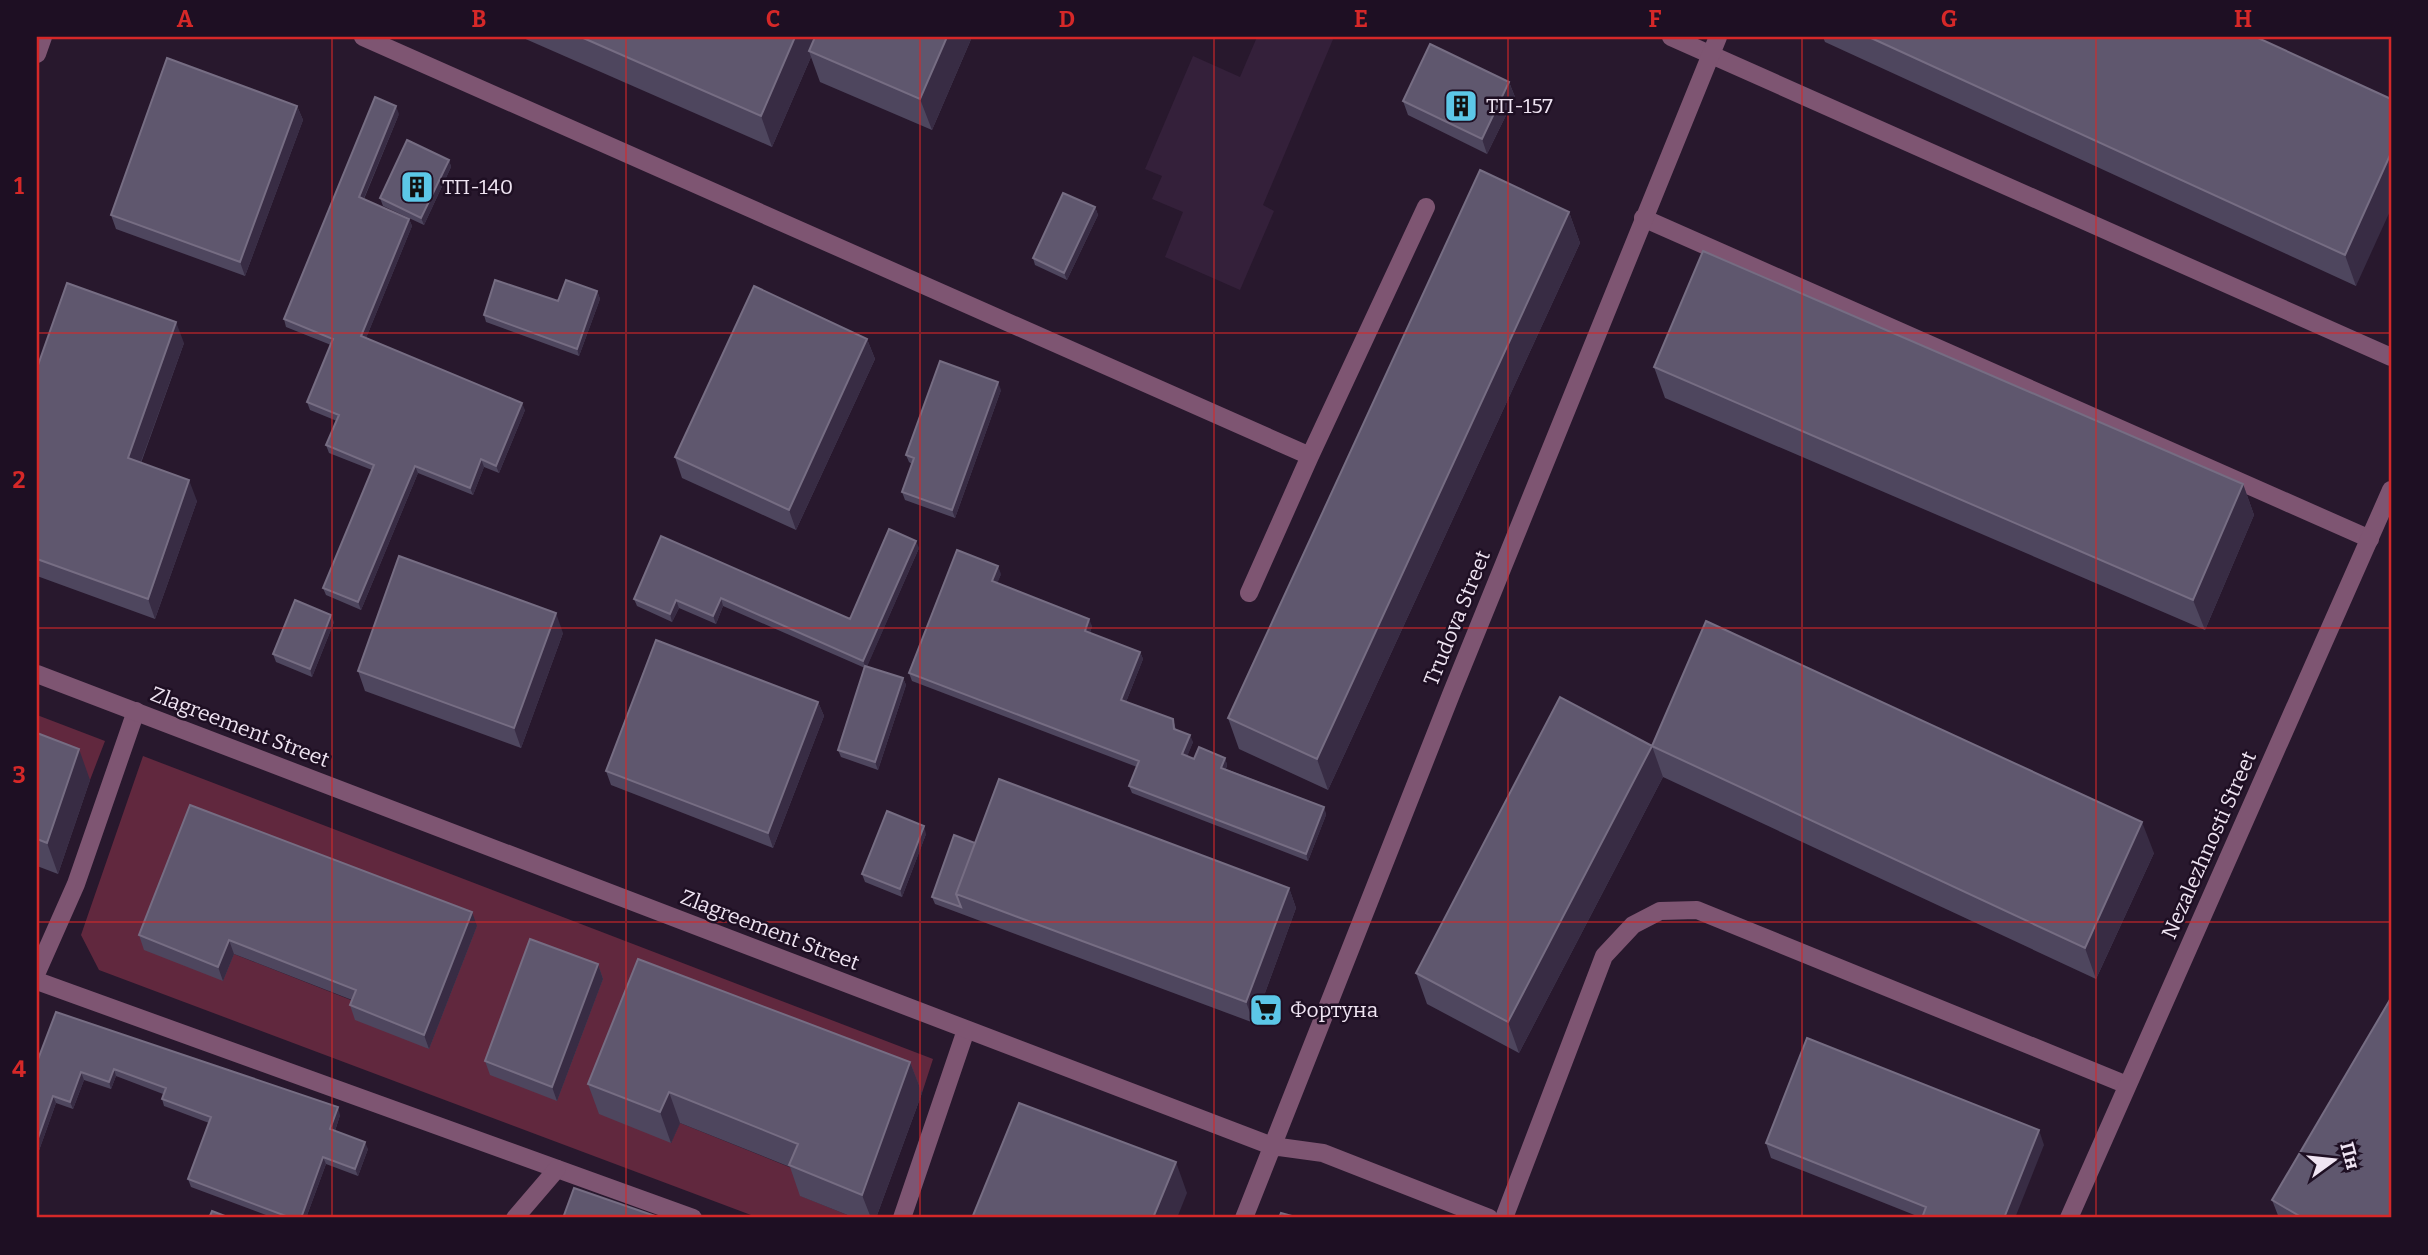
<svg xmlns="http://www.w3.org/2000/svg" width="2428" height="1255" font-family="Bitter,serif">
	<rect width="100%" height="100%" fill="#28182d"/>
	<path fill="#34203a" d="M1257,37H1334L1263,205L1274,211L1240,290L1165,257L1183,212L1152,199L1162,176L1145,169L1193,56L1240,77Z"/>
	<path fill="#61283e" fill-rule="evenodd" d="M37,715L105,741L90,780L37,760Z
		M143,756L933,1059L922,1093L649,991L671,1143L680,1123L809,1175L801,1196L855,1218H759L99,970L81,935ZM195,820L429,1049L361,1004L234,954Z"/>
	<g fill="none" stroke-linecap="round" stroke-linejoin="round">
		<path stroke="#7e5572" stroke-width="18" d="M363,37L1310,456
			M1671,37L2391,357
			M1643,218L2370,539
			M1249,593L1310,456L1426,207
			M37,972L76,884L136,711
			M37,981L693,1218
			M902,1218L966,1030
			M1504,1218L1604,956L1633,925L1660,911L1697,910L2127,1085"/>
		<path stroke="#7e5572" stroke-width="18" d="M37,54L43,37
			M37,674L1272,1146L1323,1153L1489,1218
			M515,1218L557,1169
			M1244,1218L1452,692L1718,37
			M2069,1218L2391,490"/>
	</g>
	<path fill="#4e465e" d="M521,37H972L932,130L820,82L811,57L772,147Z
		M1823,37H2256L2391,99L2356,286L1825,42Z
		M1509,82L1515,97L1487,154L1408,115L1403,101Z
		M297,106L303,120L245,276L116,229L111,215Z
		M399,114L364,199L409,219L412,226L366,338L525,410L499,473L484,467L473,495L418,473L361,610L326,595L323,588L372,470L329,453L326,445L337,421L310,410L307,402L331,345L286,327L284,319Z
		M449,160L451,167L424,225L383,206L380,198Z
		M1095,207L1098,215L1067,280L1035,265L1033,258Z
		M1569,212L1580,243L1328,790L1239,749L1228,718Z
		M597,291L600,299L579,356L486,322L484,315L558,301Z
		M867,339L875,359L796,530L682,478L675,457Z
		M184,343L141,463L197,501L155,619L37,576V368Z
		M1654,367L2243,484L2254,515L2205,630L1665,398Z
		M1001,390L955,518L905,500L902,492L912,464L909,462L906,455Z
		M661,536L850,619L919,548L867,666L903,678L906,685L878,770L841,757L838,750L865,668L723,606L716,624L679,608L672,622L637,606L634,599Z
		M1001,574L997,583L1092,626L1090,633L1140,652L1143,659L1126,702L1173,719L1176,730L1193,742L1187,756L1194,759L1225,758L1227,765L1226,769L1324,807L1326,815L1308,861L1132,793L1129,786L1137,767L912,681L909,673Z
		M334,622L312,677L276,662L273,654Z
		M563,633L521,748L365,691L358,671Z
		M818,702L824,716L773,848L611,785L606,771Z
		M37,733L90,780L58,874L37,866Z
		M1652,746L2154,853L2096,979L1663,777L1519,1053L1427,1004L1416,973Z
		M926,834L902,897L865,882L862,874Z
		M975,843L1289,888L1296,908L1254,1023L935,904L932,897Z
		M477,926L429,1049L355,1020L350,1005L352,1000L234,954L223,981L144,950L139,935Z
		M598,964L603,979L557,1101L490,1075L485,1061Z
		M56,1012L340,1115L335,1131L368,1149L358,1176L326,1164L306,1218H274L191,1187L188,1179L209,1123L164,1106L162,1099L163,1094L116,1076L111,1089L84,1080L73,1109L56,1103L37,1156Z
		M910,1062L922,1093L876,1218H855L800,1196L790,1167L680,1123L671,1143L599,1114L588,1084Z
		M1766,1143L2044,1145L1922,1218L1771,1158Z
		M2272,1200L2391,1218H2279Z"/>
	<path fill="#382c44" d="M795,37H819L809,51L811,57L772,147L761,116Z
		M947,37H972L932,130L920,99Z
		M1509,82L1515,97L1487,154L1482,139Z
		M297,106L303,120L245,276L240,262Z
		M396,106L399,114L361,205L359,197Z
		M2391,153V209L2356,286L2345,255Z
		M449,160L451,167L424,225L421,218Z
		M1095,207L1098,215L1067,280L1064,273Z
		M1569,212L1580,243L1328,790L1317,759Z
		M409,219L412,226L364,343L361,336Z
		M597,291L600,299L579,356L577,349Z
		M176,322L184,343L135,478L128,458Z
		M867,339L875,359L796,530L789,510Z
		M998,382L1001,390L955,518L952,510Z
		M522,403L525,410L499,473L496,466Z
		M481,459L484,467L473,495L470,488Z
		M415,466L418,473L361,610L358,602Z
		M189,480L197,501L155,619L148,599Z
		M2243,484L2254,515L2205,630L2193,600Z
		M916,541L919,548L866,669L863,661Z
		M998,566L1001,574L995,589L992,581Z
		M721,598L723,606L716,624L713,616Z
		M676,600L679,608L672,622L670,614Z
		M556,613L563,633L521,748L514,728Z
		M331,615L334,622L312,677L310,669Z
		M1089,619L1092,626L1088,639L1085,631Z
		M1140,652L1143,659L1124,707L1121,700Z
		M903,678L906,685L878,770L875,762Z
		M818,702L824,716L773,848L768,833Z
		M1190,735L1193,742L1185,762L1182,754Z
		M1652,746L1663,777L1519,1053L1508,1022Z
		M79,749L90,780L58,874L47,843Z
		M1225,758L1227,765L1223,775L1221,768Z
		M1324,807L1326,815L1308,861L1306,854Z
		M2142,822L2154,853L2096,979L2085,948Z
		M924,826L926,834L902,897L900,889Z
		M1289,888L1296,908L1254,1023L1246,1002Z
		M472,912L477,926L429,1049L424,1035Z
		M229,940L234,954L223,981L218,967Z
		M598,964L603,979L557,1101L552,1087Z
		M910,1062L922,1093L876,1218H871L862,1195Z
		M114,1069L116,1076L111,1089L109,1082Z
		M81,1072L84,1080L73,1109L70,1102Z
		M669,1092L680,1123L671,1143L660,1112Z
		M53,1096L56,1103L37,1156V1141Z
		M338,1107L340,1115L333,1137L330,1129Z
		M2039,1130L2044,1145L2015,1218H2004Z
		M365,1142L368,1149L358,1176L355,1169Z
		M323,1157L326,1164L306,1218H301Z
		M1176,1162L1187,1193L1177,1218H1153Z"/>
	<path fill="#5f576e" stroke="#766d83" stroke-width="2" d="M581,37H795L761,116Z
		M815,37H947L920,99L809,51Z
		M1869,37H2256L2391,99V153L2345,255Z
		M1430,44L1509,82L1482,139L1403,101Z
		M167,58L297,106L240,262L111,215Z
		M375,97L396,106L359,197L409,219L361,336L522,403L496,466L481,459L470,488L415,466L358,602L323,588L374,465L326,445L339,415L307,402L333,339L284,319Z
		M407,140L449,160L421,218L380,198Z
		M1480,170L1569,212L1317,759L1228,718Z
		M1063,193L1095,207L1064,273L1033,258Z
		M1703,251L2243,484L2193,600L1654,367Z
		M495,280L558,301L566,280L597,291L577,349L484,315Z
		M67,283L176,322L128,458L189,480L148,599L37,559V368Z
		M754,286L867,339L789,510L675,457Z
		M940,361L998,382L952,510L902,492L914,458L906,455Z
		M889,529L916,541L863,661L721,598L713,616L676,600L670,614L634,599L661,536L850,619Z
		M957,550L998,566L992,581L1089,619L1085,631L1140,652L1121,700L1173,719L1174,729L1190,735L1182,754L1194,759L1199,747L1225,758L1221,768L1324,807L1306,854L1129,786L1139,761L909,673Z
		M399,556L556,613L514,728L358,671Z
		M295,600L331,615L310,669L273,654Z
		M1706,621L2142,822L2085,948L1652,746L1508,1022L1416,973L1560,697L1652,746Z
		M656,640L818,702L768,833L606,771Z
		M865,666L903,678L875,762L838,750Z
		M37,733L79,749L47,843L37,839Z
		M999,779L1289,888L1246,1002L956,894Z
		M190,805L472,912L424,1035L350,1005L356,990L229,940L218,967L139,935Z
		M887,811L924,826L900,889L862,874Z
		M954,835L975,843L956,894L961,907L932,897Z
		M530,939L598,964L552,1087L485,1061Z
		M638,959L910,1062L862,1195L789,1165L798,1144L669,1092L660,1112L588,1084Z
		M2391,998V1218H2303L2272,1200Z
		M56,1012L338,1107L330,1129L365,1142L355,1169L323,1157L301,1218H291L188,1179L211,1117L162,1099L166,1088L114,1069L109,1082L81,1072L70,1102L53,1096L37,1141V1062Z
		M1807,1038L2039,1130L2004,1218H1922L1926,1207L1766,1143Z
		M1019,1103L1176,1162L1153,1218H972Z
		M574,1188L661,1218H563Z
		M212,1211L230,1218H209Z
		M1281,1213L1299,1218H1279Z"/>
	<path fill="none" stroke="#d62828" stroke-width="2" stroke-opacity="0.55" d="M332,37V1218M626,37V1218M920,37V1218M1214,37V1218M1508,37V1218M1802,37V1218M2096,37V1218M37,333H2391M37,628H2391M37,922H2391"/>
	<defs>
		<symbol id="building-square" viewBox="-11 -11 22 22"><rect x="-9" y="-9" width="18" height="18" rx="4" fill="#5cc7e7" stroke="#1e0f23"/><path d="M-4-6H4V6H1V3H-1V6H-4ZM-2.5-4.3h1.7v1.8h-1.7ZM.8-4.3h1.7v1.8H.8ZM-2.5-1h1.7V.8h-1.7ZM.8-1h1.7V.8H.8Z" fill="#111"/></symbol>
		<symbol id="supermarket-square" viewBox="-11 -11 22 22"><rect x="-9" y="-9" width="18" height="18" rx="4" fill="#5cc7e7" stroke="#1e0f23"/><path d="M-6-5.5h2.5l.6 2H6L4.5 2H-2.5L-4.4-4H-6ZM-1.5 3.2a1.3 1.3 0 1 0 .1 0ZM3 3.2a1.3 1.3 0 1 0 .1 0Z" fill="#111"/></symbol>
	</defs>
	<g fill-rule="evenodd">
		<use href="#building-square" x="1442" y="87" width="38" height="38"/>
		<use href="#building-square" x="398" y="168" width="38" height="38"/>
		<use href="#supermarket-square" x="1247" y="991" width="38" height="38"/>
	</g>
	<g text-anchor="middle" stroke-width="5" stroke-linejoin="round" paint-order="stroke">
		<g font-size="21" fill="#efe4f2" stroke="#1e0f23" text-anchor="start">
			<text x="1486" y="113">ТП-157</text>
			<text x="442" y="194">ТП-140</text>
			<text x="1290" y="1017">Фортуна</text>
		</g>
		<g font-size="21" fill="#efe4f2" stroke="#1e0f23">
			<text transform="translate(1457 618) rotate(-68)" y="7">Trudova Street</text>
			<text transform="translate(240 727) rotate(21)" y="7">Zlagreement Street</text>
			<text transform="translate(2209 845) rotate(-66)" y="7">Nezalezhnosti Street</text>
			<text transform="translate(770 930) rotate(21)" y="7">Zlagreement Street</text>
		</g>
	</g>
	<rect width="2428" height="1255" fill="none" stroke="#1e0f23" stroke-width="77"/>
	<g transform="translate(2334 1160) rotate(75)" stroke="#1e0f23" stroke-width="5" paint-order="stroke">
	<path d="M0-5L12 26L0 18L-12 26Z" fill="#efe4f2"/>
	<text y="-10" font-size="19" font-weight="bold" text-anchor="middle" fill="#efe4f2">Пн</text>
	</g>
	<rect x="38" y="38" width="2352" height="1178" fill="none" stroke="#d62828" stroke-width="2.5"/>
	<g font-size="23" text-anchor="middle" font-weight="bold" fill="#d62828">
		<text x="185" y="27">A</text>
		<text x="479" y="27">B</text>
		<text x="773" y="27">C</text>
		<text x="1067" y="27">D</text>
		<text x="1361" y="27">E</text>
		<text x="1655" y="27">F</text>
		<text x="1949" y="27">G</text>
		<text x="2243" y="27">H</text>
		<text x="19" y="194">1</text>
		<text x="19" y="488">2</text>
		<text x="19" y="783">3</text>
		<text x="19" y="1077">4</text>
	</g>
</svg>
